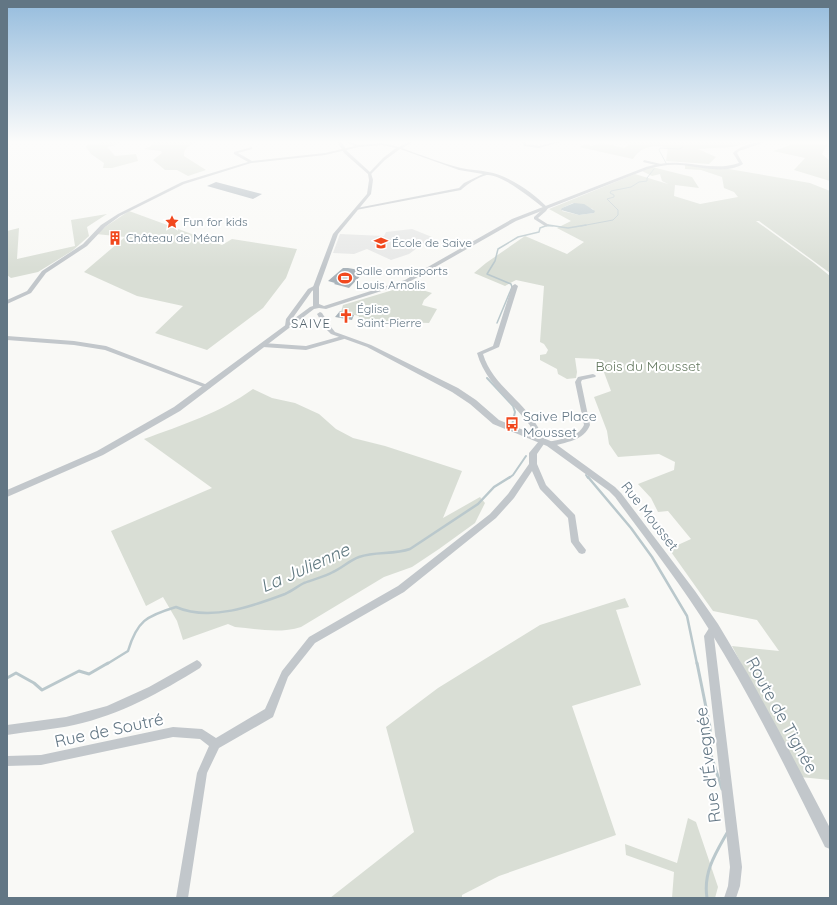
<svg xmlns="http://www.w3.org/2000/svg" width="837" height="905" font-family="Quicksand,sans-serif">
	<rect width="100%" height="100%" fill="#f9f9f6"/>
	<path fill="#e7e8e7" d="M412,229L432,237L409,254L391,260L367,249L354,254L333,253L340,234L384,236L386,232Z"/>
	<path fill="#d9ded5" fill-rule="evenodd" d="M105,141H121L116,145L107,147L115,156L136,154L138,161L112,168H103L104,163L91,154L85,146Z
		M152,141H203C193,144 184,145 184,156L206,170L188,176L177,170H165L153,160L162,153L161,151L144,149L151,146Z
		M619,141H760L732,147L698,149L716,157L709,164L666,161L668,148C655,144 640,147 633,159L579,147L585,144L593,146L599,142L624,148L630,144Z
		M797,143L827,145L822,154L830,161V181L794,170L805,158L773,151Z
		M685,164L723,168L810,183L830,191V273L759,221H756L814,263L830,276V780L800,777L732,646L779,651L757,620L713,611L669,549L691,539L668,511L658,512L651,498L638,484L674,470L675,462L659,454L618,457L609,444L607,431L594,397L611,391L599,359L575,358L577,372L576,378L567,379L558,374L557,369L540,360V355L546,354L548,350L544,344L540,342L544,286L516,280L505,286L474,273L486,263L525,236L567,254L584,242L557,228L571,221L549,209L635,174L668,184L662,181L660,174L652,176L642,171L652,167L692,177L699,188L675,185L674,196L700,204L738,197L734,192L724,188L722,177L701,170L685,169ZM573,203L593,209L594,213L579,215L562,211V208Z
		M129,211L222,245L232,239L297,249L286,278L263,308L207,350L155,333L183,306L137,296L84,272L125,237L96,234L105,227Z
		M107,214L87,227L89,236L72,251L38,272L11,278L7,275V231L19,228L17,259L75,246L71,220Z
		M413,284L419,289L432,293L424,300L422,305L437,309L429,323L373,321L356,323L359,316L341,312L343,305Z
		M253,389L272,398L295,403L319,414L336,429L353,438L385,446L462,471L443,518L480,497L485,503L475,523L439,549L412,567L384,577L301,627C279,634 257,629 235,627L228,624L183,640L177,621L163,597L146,606L111,531L212,488L144,439C182,425 220,413 253,389Z
		M625,598L629,607L616,610L641,685L572,706L616,835L499,876L462,895V898H330L414,832L386,727L438,688L540,625Z
		M688,818L696,822L718,887L715,898H672L674,872L626,855L625,844L677,863Z"/>
	<path fill="#bac8cc" d="M574,203L584,204L595,211L594,213L579,215L561,210L562,208Z"/>
	<g fill="none" stroke-linecap="round" stroke-linejoin="round">
		<path stroke="#bac8cc" stroke-width="1" d="M666,163L659,150L660,148L679,149L683,147V145
			M546,226H553
			M581,226L613,220L618,215V210L607,199L614,197V195L610,193L611,191L631,187L639,182L647,181V178L654,169"/>
		<path stroke="#bac8cc" stroke-width="1.5" d="M497,323L512,287L511,284L487,274L495,261L498,249L518,237L539,232L540,228L548,225L568,228L586,225"/>
		<path stroke="#bac8cc" stroke-width="2" d="M487,378L513,406L515,412L512,425
			M586,475L588,478
			M509,478L513,475L526,456"/>
		<path stroke="#bac8cc" stroke-width="2.5" d="M588,477L631,528L652,557L687,616L697,664
			M107,664L128,651C137,621 146,616 176,607C210,622 253,606 285,594C292,591 298,586 304,583C314,579 324,577 333,572C342,568 350,560 359,557C376,551 393,555 410,549L478,504L494,487L510,477"/>
		<path stroke="#bac8cc" stroke-width="3" d="M697,663L710,727L711,755L722,789
			M7,678L16,673L34,683L42,690L79,671L89,674L108,663
			M707,898C703,873 715,854 727,833"/>
	</g>
	<path fill="#aab4bb" d="M216,182L262,194L253,199L207,186Z
		M343,268H348L365,271L349,288L334,284L335,283L328,281Z
		M340,311L354,315L352,320L335,317Z"/>
	<g fill="none" stroke-linecap="round" stroke-linejoin="round">
		<path fill="#c2c7cb" fill-rule="evenodd" d="M342,141H348L359,145L382,143L399,147L410,141H415L402,148C421,155 441,163 461,168C470,170 479,170 488,172C508,175 534,193 548,208L546,211L538,218L549,225L545,226L534,219V217L544,208C532,199 503,175 488,175C481,175 466,185 461,190L356,210L355,209L357,208L459,188L464,183L483,174L459,170L400,149L385,160L370,175L368,174L383,158L396,148L382,145L359,147L325,155L251,163L184,184L120,216L105,227L87,246L46,273L31,293L7,304V300L27,291L42,271L83,244L101,225L118,214L182,182L248,162L234,154V152L252,147V149L238,153L252,161L325,153L355,146Z
			M521,141H525L526,144L539,146L557,141H564L539,148L524,146Z
			M644,160L661,164L662,165L660,166L643,162Z
			M515,284L518,286L499,347L483,354C492,384 521,399 536,424C539,428 541,434 542,439H545L546,441L537,454V464L546,485L575,515L579,541L586,550L585,553L582,554L579,553L571,542L568,518L540,489L532,471L514,498L496,518L404,592L315,643L288,677L273,717L219,748L207,773L188,898H176L197,773L209,746L200,739L173,737L41,765L7,766V756L41,755L173,727L202,729L216,738L265,709L282,671L309,637L398,586L490,514L508,494L529,464V453L539,441C533,438 533,428 528,423C510,400 485,382 477,353L493,346L512,286Z
			M316,285L319,287L312,291L292,319L290,327H286L285,326L286,319L308,289Z
			M7,336L74,341L106,346L210,386L211,387L208,389L206,388L105,350L74,345L7,340Z
			M342,336L345,338L344,339L306,350L263,347L260,345L263,343L306,346Z
			M593,374L595,375L596,376L595,377L582,380L581,382L590,425C584,441 565,442 550,447L548,446L547,444L548,442C560,439 578,438 584,425L575,382L578,377Z
			M714,624L717,625L719,628L714,637L742,867L740,886L736,898H724L728,886L730,867L704,636L711,625Z
			M197,660L200,662L202,665L200,668C161,692 120,715 74,725C52,730 29,731 7,735V725L66,717L107,706L149,687Z"/>
		<path fill="#c2c7cb" fill-rule="evenodd" d="M337,141H341L347,151L371,173L373,180L371,194L338,234L319,287V304L324,306L405,280L512,219L646,167C657,164 668,162 680,163C699,164 720,170 739,163L733,153C740,145 758,141 768,141L739,151L737,153L743,164C725,175 699,166 679,165C669,164 659,166 648,169L516,221L409,282L326,309L319,308L314,309L180,411L103,455L7,497V490L97,451L174,407L310,307L313,306V287L333,234L367,194L369,180L368,174L344,153Z
			M320,312L322,313L331,327L335,332L371,345L458,388L476,400L499,420L553,442L615,487L621,493L695,591L718,624L749,676L778,729L830,828V849L825,847C789,774 753,700 710,631C681,584 647,541 615,497L609,491L547,446L493,424L470,404L452,392L367,347L331,334L325,328L317,314Z"/>
	</g>
	<linearGradient id="sky" x2="0" y2="1"><stop stop-color="#95bcdd"/><stop offset="0.53" stop-color="#fcfcfb"/><stop offset="1" stop-color="#fcfcfb" stop-opacity="0"/></linearGradient>
	<rect width="837" height="268" fill="url(#sky)"/>
	<defs>
		<symbol id="sight-bare" viewBox="-9 -9 18 18"><path d="M0-6L1.8-2.2L6-1.7L2.9 1.2L3.7 5.4L0 3.3L-3.7 5.4L-2.9 1.2L-6-1.7L-1.8-2.2Z" fill="#f1481e" stroke="#fff" stroke-width="2.5" paint-order="stroke"/></symbol>
		<symbol id="building-bare" viewBox="-9 -9 18 18"><path d="M-4-6H4V6H1V3H-1V6H-4ZM-2.5-4.3h1.7v1.8h-1.7ZM.8-4.3h1.7v1.8H.8ZM-2.5-1h1.7V.8h-1.7ZM.8-1h1.7V.8H.8Z" fill="#f1481e" stroke="#fff" stroke-width="2.5" paint-order="stroke"/></symbol>
		<symbol id="school-bare" viewBox="-9 -9 18 18"><path d="M0-5L7-2L0 1L-7-2ZM-4 1L0 2.5L4 1V4Q0 6-4 4Z" fill="#f1481e" stroke="#fff" stroke-width="2.5" paint-order="stroke"/></symbol>
		<symbol id="stadium-bare" viewBox="-9 -9 18 18"><path d="M0-5a6.5 5 0 1 0 0 10a6.5 5 0 1 0 0-10ZM-3.5-1.8h7v3.6h-7Z" fill="#f1481e" stroke="#fff" stroke-width="2.5" paint-order="stroke"/></symbol>
		<symbol id="church-bare" viewBox="-9 -9 18 18"><path d="M-1.2-6h2.4v3.5h3.3v2.4h-3.3V6h-2.4V-.1h-3.3v-2.4h3.3Z" fill="#f1481e" stroke="#fff" stroke-width="2.5" paint-order="stroke"/></symbol>
		<symbol id="bus-bare" viewBox="-9 -9 18 18"><path d="M-5-6H5V4H4V6H2V4H-2V6H-4V4H-5ZM-3.5-4V0h7V-4ZM-3.5 1.2v1.5H-2V1.2ZM2 1.2v1.5H3.5V1.2Z" fill="#f1481e" stroke="#fff" stroke-width="2.5" paint-order="stroke"/></symbol>
	</defs>
	<g fill-rule="evenodd">
		<use href="#sight-bare" x="162" y="212" width="20" height="20"/>
		<use href="#building-bare" x="105" y="228" width="20" height="20"/>
		<use href="#school-bare" x="371" y="233" width="20" height="20"/>
		<use href="#stadium-bare" x="335" y="268" width="20" height="20"/>
		<use href="#church-bare" x="336" y="306" width="20" height="20"/>
		<use href="#bus-bare" x="502" y="414" width="20" height="20"/>
	</g>
	<g text-anchor="middle" stroke-width="4" stroke-linejoin="round" paint-order="stroke">
		<g font-size="12" fill="#627684" stroke="#fff" text-anchor="start">
			<text x="183" y="226">Fun for kids</text>
			<text x="126" y="242">Château de Méan</text>
			<text x="392" y="247">École de Saive</text>
			<text x="356" y="275">Salle omnisports<tspan x="356" dy="14">Louis Arnolis</tspan></text>
			<text x="357" y="313">Église<tspan x="357" dy="14">Saint-Pierre</tspan></text>
		</g>
		<g font-size="13" letter-spacing="1" fill="#54646e" stroke="#fff">
			<text x="311" y="328">SAIVE</text>
		</g>
		<g font-size="14" fill="#667a61" stroke="#fff">
			<text x="648" y="371">Bois du Mousset</text>
		</g>
		<g font-size="14" fill="#627684" stroke="#fff" text-anchor="start">
			<text x="523" y="421">Saive Place<tspan x="523" dy="16">Mousset</tspan></text>
		</g>
		<g font-size="14" fill="#627684" stroke="#fff">
			<text transform="translate(650 516) rotate(52)" y="5">Rue Mousset</text>
		</g>
		<g font-size="17" fill="#627684" stroke="#fff">
			<text transform="translate(782 715) rotate(61)" y="6">Route de Tignée</text>
			<text transform="translate(109 730) rotate(-12)" y="6">Rue de Soutré</text>
			<text transform="translate(708 765) rotate(-97)" y="6">Rue d'Évegnée</text>
		</g>
		<g font-size="18" font-style="italic" fill="#5d767e" stroke="#fff">
			<text transform="translate(305 568) rotate(-24)" y="6">La Julienne</text>
		</g>
	</g>
	<rect width="837" height="905" fill="none" stroke="#627684" stroke-width="16"/>
</svg>
